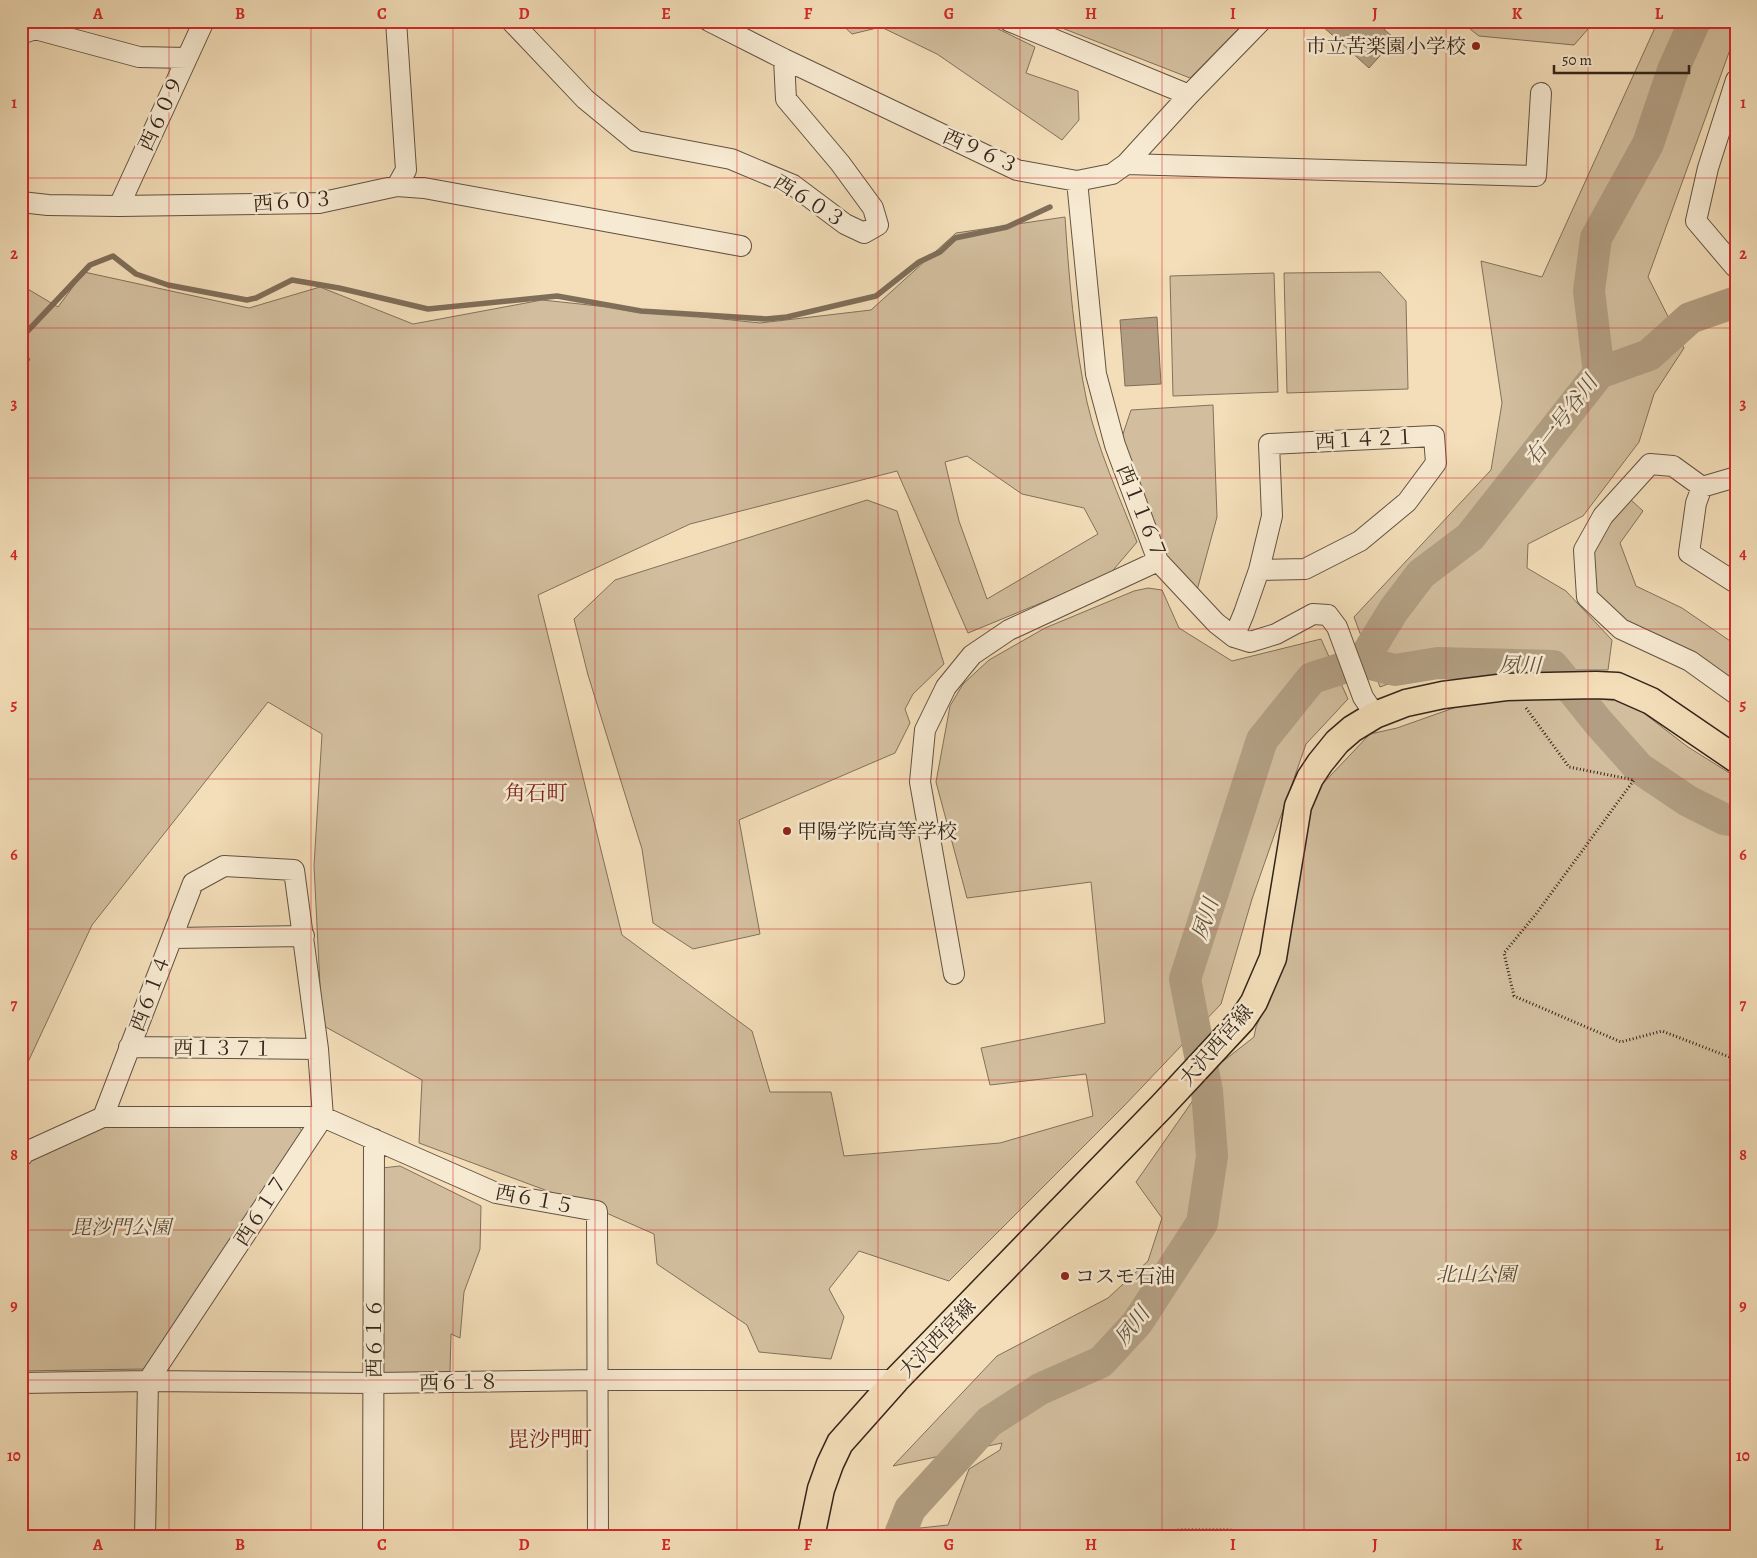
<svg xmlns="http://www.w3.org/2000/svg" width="1757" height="1558" font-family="Alegreya,'Noto Serif JP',serif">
	<rect width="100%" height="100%" fill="#f3deb9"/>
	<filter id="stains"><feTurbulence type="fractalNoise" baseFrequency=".004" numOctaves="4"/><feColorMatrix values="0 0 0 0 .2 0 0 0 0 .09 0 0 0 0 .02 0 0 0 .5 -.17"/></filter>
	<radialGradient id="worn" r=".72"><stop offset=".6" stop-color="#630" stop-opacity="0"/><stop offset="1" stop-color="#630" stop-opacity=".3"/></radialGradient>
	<path fill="#d2be9e" stroke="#82715c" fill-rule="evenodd" d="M838,21H982L1035,47L1026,73L1078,91L1079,120L1062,140L937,54L881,27L852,34Z
		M1044,21H1246L1190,78Z
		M1460,21H1595L1574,45L1479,36Z
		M1658,21H1736V33L1648,277L1684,348L1654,394L1639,442L1583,516L1528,544L1527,568L1566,591L1612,640L1608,670H1425L1380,687L1354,617L1491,470L1502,403L1481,261L1542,277Z
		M1065,217C1069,278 1074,341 1087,402C1098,450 1119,496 1137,542L1109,575L968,633L897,471L690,524L538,595L622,935L752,1031L770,1092H831L844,1156L1000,1143L1093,1116L1086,1074L990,1085L981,1048L1105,1023L1091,882L967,898L936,782L950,706L963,684L989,660L1045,628L1134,591L1148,588L1162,590L1179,628L1232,661L1321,639L1348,699L1306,744L1252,899L1221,1004L1123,1107L949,1281L859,1251L829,1289L844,1317L831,1359L759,1352L747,1325L657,1264L654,1234L604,1212L419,1143L422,1080L322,1025L314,866L322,734L268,702L92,925L21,1077V375L30,359L21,351V285L58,307L84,272L249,308L320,287L413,324L542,300L760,323L871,310L956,233ZM967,456L1022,494L1084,508L1098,534L987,599L959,521L945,462Z
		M1380,272L1406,301L1408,389L1287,393L1284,273Z
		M1274,273L1278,392L1173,396L1170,276Z
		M1213,405L1217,517L1196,594L1166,557L1122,437L1131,410Z
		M867,500L897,511L944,664L913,694L905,709L910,723L895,753L739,820L760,934L693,949L653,923L642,849L588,675L574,619L615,580Z
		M1631,500L1643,511L1620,543L1636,586L1682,608L1736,645V685L1621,620L1595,590L1590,559L1607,523Z
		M1496,693L1628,701L1688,747L1736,777V1537H909L911,1529L948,1525L969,1469L1000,1450L1002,1443L893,1466L997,1356L1108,1298L1148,1261L1162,1218L1136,1182L1217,1066L1254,1037L1256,1027L1283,964L1311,796L1370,734L1397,728Z
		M100,1123H296L302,1131L146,1369L21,1371V1173L28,1163Z
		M400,1166L481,1206L480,1249L464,1292L460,1338L451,1334L450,1372L382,1375V1168Z"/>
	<path fill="#b29f83" stroke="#7f6e59" d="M1324,21H1375L1395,39L1369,68L1321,25Z
		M1157,317L1161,384L1125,386L1120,320Z"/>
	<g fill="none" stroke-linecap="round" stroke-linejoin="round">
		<path stroke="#7f6e59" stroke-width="5.5" d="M21,338L90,265L113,256L136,274L168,285L247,300L256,298L292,280L339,288L428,309L557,296L641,311L766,319L787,317L876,296L919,262L940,252L955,238L1007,227L1050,207"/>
		<path stroke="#b29f83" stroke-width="32" d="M1599,373L1649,355L1690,318L1736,302
			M1362,662L1393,611L1421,574L1470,537L1599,373L1589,291L1596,238L1648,144L1673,70L1695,21
			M899,1537L910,1509L989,1422L1040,1389L1101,1362L1137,1323L1202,1223L1212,1156L1207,1091L1185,979L1262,740L1312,678L1362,662L1395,670L1438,663L1553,666L1598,722L1639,768L1688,801L1724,819L1736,821"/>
		<defs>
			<path id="minor" d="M511,21L585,99L636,141L731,159L793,185L845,224L864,233L878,225L873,208L840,163L786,99L784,59
				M709,21L784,59L1017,170L1077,181L1112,174L1126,164L1189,95
				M1009,21L1189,95L1261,21
				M21,34L35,29L139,57L187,58
				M1126,164L1536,176L1541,93
				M1077,181L1096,374L1115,445L1158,561L1216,623L1234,637L1250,642L1276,634L1313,614L1328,615L1337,627L1363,697L1375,715
				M397,186L424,188L741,246
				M21,202L48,205L119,206L319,203L397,186L406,170L396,21
				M119,206L204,21
				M1735,267L1696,221L1708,168L1736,80
				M1736,477L1702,487L1696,503L1689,553L1736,583
				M1702,487L1673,466L1650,464L1603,516L1584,550L1587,597L1621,629L1690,661L1736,694
				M1234,637L1244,613L1259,570L1305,569L1360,541L1407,502L1436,463L1434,436L1269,444L1272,516L1259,570
				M172,938L304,936
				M954,974L920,782L925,730L946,687L972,655L1009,630L1158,561
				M129,1047L318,1049
				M103,1117H323L496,1193L597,1211L598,1537
				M21,1157L26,1152L103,1117L193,883L224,866L294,870L318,1049L323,1117L148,1381L145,1537
				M21,1383L148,1381L374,1383L599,1380H896
				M373,1537L374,1139"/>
			<path id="major" d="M811,1537L821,1489L830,1464L840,1443L896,1380L1161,1107L1242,1020L1254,1002L1273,958L1298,806L1310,778L1320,763L1337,742L1352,729L1375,715L1406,703L1443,695L1506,687L1596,685L1617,686L1651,701L1736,759"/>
		</defs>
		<use href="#minor" stroke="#635241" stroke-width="22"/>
		<use href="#major" stroke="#332419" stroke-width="29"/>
		<path stroke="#332419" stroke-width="3" stroke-dasharray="1 2.5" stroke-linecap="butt" d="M1526,708L1569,767L1634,780L1536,914L1504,953L1514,996L1621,1042L1662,1031L1732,1058L1736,1077
			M1002,1537L1016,1534L1018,1537
			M1158,1537L1179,1530H1229L1301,1537"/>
		<use href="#minor" stroke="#f7ead2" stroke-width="20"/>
		<use href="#major" stroke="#f3deb9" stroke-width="26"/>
	</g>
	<path fill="none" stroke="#d62828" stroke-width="1" stroke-opacity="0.55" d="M169,21V1537M311,21V1537M453,21V1537M595,21V1537M737,21V1537M878,21V1537M1020,21V1537M1162,21V1537M1304,21V1537M1446,21V1537M1588,21V1537M21,178H1736M21,328H1736M21,478H1736M21,629H1736M21,779H1736M21,929H1736M21,1080H1736M21,1230H1736M21,1380H1736"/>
	<g fill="#8f2418" stroke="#f7ead2" stroke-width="2">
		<circle cx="1476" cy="46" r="5"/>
		<circle cx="787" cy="831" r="5"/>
		<circle cx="1065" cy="1276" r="5"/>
	</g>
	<g text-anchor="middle" stroke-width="5" stroke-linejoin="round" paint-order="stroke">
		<g font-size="20" fill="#332419" stroke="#f7ead2" text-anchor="start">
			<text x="1466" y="53" text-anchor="end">市立苦楽園小学校</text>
			<text x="797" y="838">甲陽学院高等学校</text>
			<text x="1075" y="1283">コスモ石油</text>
		</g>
		<g font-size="20" fill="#332419" stroke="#f7ead2">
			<text transform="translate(161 113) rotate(-65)" y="7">西６０９</text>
			<text transform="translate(981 151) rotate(24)" y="7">西９６３</text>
			<text transform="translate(293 201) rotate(-4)" y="7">西６０３</text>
			<text transform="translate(810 201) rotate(32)" y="7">西６０３</text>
			<text transform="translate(1365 439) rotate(-3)" y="7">西１４２１</text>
			<text transform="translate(1142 512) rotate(68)" y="7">西１１６７</text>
			<text transform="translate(150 993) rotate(-69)" y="7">西６１４</text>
			<text transform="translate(1216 1045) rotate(-49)" y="7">大沢西宮線</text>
			<text transform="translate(223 1048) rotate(1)" y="7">西１３７１</text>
			<text transform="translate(535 1199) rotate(11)" y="7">西６１５</text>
			<text transform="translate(261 1210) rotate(-57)" y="7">西６１７</text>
			<text transform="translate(374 1338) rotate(-90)" y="7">西６１６</text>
			<text transform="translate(937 1338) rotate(-46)" y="7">大沢西宮線</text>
			<text transform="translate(459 1382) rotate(-1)" y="7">西６１８</text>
		</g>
		<g font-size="20" font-style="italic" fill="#5b4a3a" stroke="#f7ead2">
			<text x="121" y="1234">毘沙門公園</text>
			<text x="1476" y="1281">北山公園</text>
		</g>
		<g font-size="21" font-style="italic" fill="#5f4f3e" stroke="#f7ead2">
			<text transform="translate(1561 420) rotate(-53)" y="7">右一号谷川</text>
			<text transform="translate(1520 665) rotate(2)" y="7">夙川</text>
			<text transform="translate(1205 919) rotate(-72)" y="7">夙川</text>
			<text transform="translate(1132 1326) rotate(-52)" y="7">夙川</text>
		</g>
		<g font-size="21" fill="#7a1f14" stroke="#f7ead2">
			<text x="536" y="800">角石町</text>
			<text x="550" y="1446">毘沙門町</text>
		</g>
	</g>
	<rect width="1757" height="1558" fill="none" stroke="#f3deb9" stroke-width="55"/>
	<path d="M1554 65v8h135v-8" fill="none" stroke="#332419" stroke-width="2.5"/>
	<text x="1562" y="65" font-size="15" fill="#332419" stroke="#f7ead2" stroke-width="4" paint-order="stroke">50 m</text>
	<rect x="28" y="28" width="1702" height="1502" fill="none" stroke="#d62828" stroke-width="2"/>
	<g font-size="16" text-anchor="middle" font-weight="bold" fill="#d62828">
		<text x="98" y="19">A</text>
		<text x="240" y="19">B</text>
		<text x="382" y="19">C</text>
		<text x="524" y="19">D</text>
		<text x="666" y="19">E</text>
		<text x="808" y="19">F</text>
		<text x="949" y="19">G</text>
		<text x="1091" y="19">H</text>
		<text x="1233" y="19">I</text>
		<text x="1375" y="19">J</text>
		<text x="1517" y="19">K</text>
		<text x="1659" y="19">L</text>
		<text x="14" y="108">1</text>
		<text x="1743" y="108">1</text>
		<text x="14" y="259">2</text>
		<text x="1743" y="259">2</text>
		<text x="14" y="409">3</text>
		<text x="1743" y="409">3</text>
		<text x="14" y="559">4</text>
		<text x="1743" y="559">4</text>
		<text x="14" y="710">5</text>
		<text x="1743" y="710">5</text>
		<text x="14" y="860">6</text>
		<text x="1743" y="860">6</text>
		<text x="14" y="1010">7</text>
		<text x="1743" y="1010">7</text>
		<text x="14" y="1160">8</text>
		<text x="1743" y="1160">8</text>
		<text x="14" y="1311">9</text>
		<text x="1743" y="1311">9</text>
		<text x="14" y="1461">10</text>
		<text x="1743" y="1461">10</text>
		<text x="98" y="1550">A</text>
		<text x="240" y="1550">B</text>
		<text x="382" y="1550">C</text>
		<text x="524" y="1550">D</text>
		<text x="666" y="1550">E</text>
		<text x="808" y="1550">F</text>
		<text x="949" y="1550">G</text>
		<text x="1091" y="1550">H</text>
		<text x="1233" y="1550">I</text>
		<text x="1375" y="1550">J</text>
		<text x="1517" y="1550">K</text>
		<text x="1659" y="1550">L</text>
	</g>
	<rect width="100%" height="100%" filter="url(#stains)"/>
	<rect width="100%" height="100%" fill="url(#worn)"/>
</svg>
